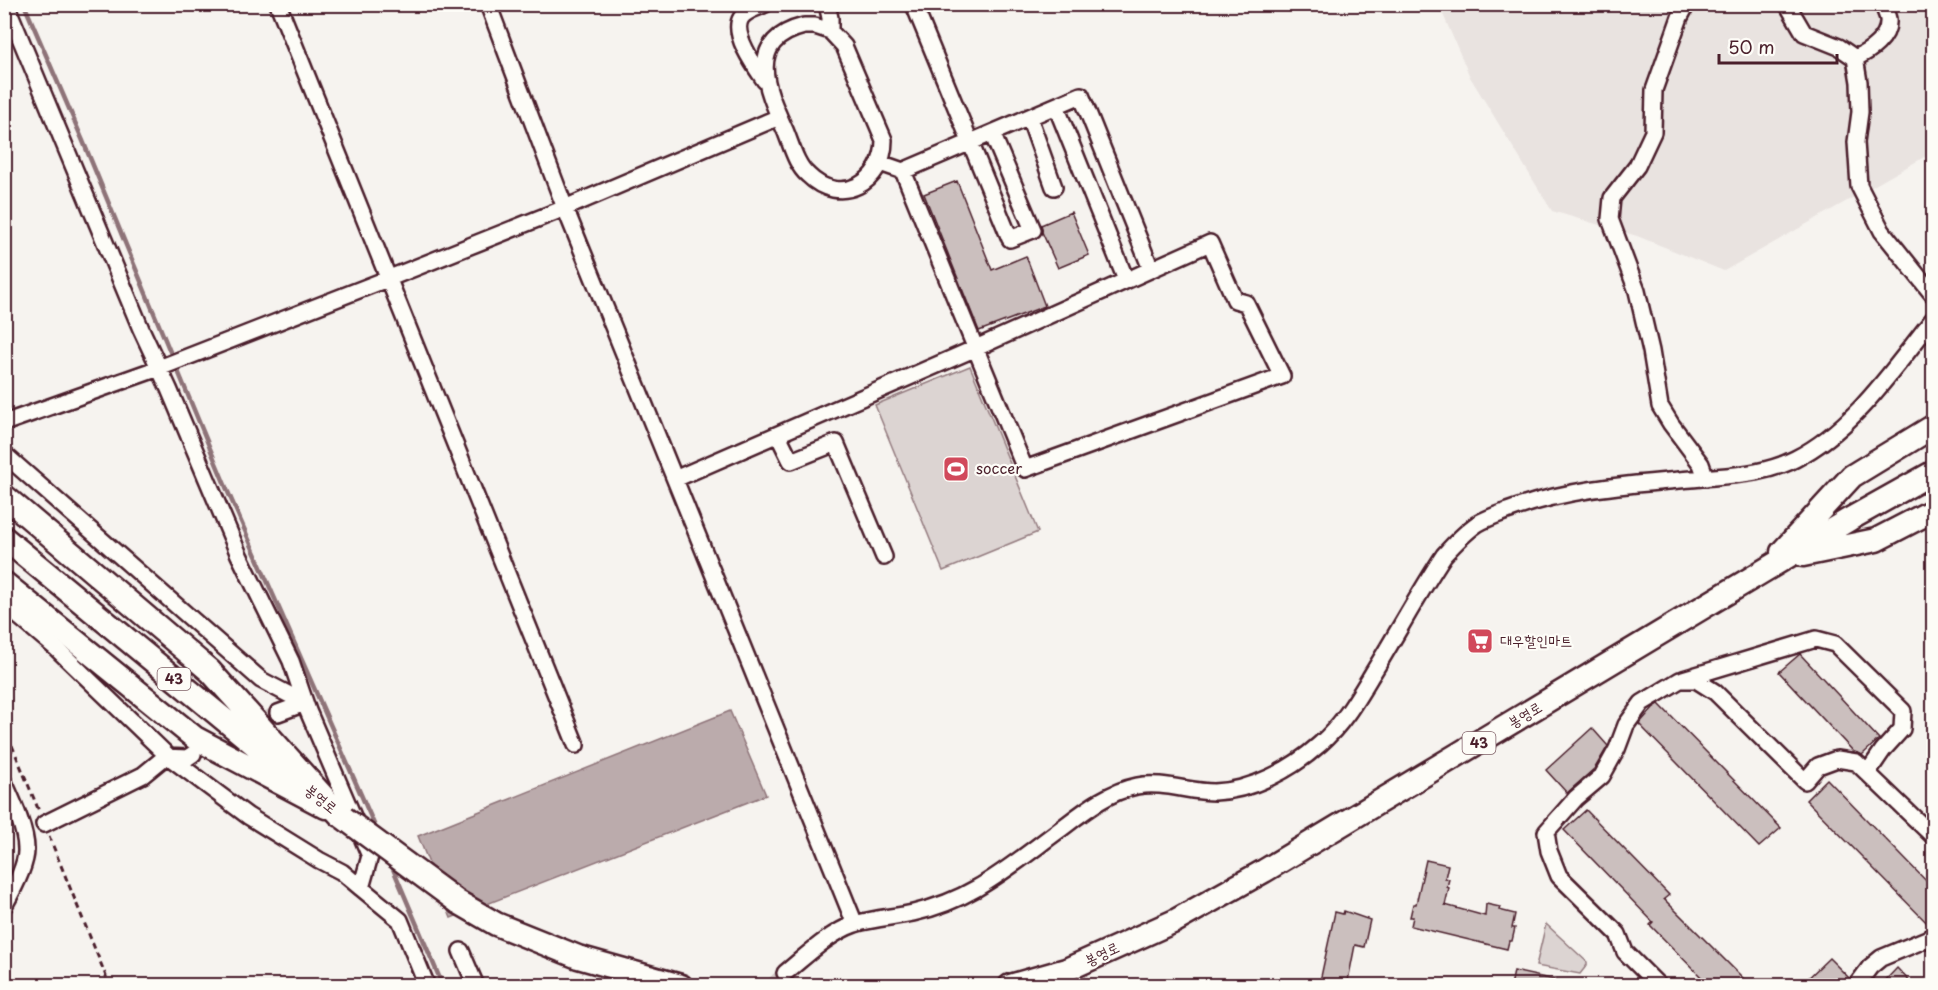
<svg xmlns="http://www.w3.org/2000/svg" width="1938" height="990" font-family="'Playpen Sans','Poor Story',sans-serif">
	<rect width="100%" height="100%" fill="#f6f3ef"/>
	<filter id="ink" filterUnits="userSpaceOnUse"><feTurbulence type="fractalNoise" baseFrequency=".0167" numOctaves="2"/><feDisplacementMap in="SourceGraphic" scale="12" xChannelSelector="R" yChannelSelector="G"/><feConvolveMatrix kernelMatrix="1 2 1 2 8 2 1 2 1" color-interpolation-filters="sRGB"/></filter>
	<g filter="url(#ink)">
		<path fill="#e9e3e0" d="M1439,5H1933V152L1724,271L1637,236L1552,211L1470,77Z"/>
		<path fill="#dcd4d2" stroke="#937a7e" stroke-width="1.5" d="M970,366L1038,532L943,571L875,405Z
			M1546,924L1587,962V965L1580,974L1536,966Z"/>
		<path fill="#bbabac" stroke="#8e7378" stroke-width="1.5" d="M730,711L766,795L451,918L418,836Z"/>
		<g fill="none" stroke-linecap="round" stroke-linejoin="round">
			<path stroke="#8e7378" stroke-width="4.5" d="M24,4L83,141L228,492L377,831
				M391,864L443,986"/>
		</g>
		<path fill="#cbbfbe" stroke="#4a1f2b" stroke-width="1.5" d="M957,181L992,270L1026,256L1045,306L979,331L924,194Z
			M1071,212L1089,255L1058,268L1042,232L1041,225Z
			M1800,654L1879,739L1862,755L1854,752L1779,672Z
			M1659,704L1781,828L1759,847L1639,724L1653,708Z
			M1592,728L1608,746L1595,768L1567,793L1546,770Z
			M1827,779L1934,889V926L1931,927L1806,800Z
			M1586,810L1669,895L1664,899L1751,986H1710L1650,925L1653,922L1564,830Z
			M1426,860L1448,865L1445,878L1449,879L1447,887L1449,888L1445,905L1485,916L1486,904L1500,907L1499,910L1515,914L1512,928H1515L1512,941H1509L1507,949L1411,926L1413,917H1410L1413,904H1416Z
			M1344,911L1370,920L1364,947L1355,945L1347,986H1319L1335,912L1343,914Z
			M1829,958L1849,978L1846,986H1800Z
			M1897,968L1914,986H1880Z
			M1514,971L1555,980V986H1511Z"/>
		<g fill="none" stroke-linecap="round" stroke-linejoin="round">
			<path stroke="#d4c9c8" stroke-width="15" stroke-dasharray="15 8" stroke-linecap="butt" d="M205,748L278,713
				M772,986L785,973"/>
			<defs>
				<path id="minor" d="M6,4L141,329L169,389L239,555L291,661L308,711L370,856L361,888L400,920L427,986
					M278,4L576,745
					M488,4L565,208L855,924
					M827,4L830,18V31
					M1687,4L1680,17L1654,90L1653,132L1637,166L1612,198L1610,219L1637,291L1651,351L1660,406L1671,424L1701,464L1706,478
					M1787,4L1804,33L1839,47L1855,58
					M1883,4C1884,9 1887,14 1888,19C1890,38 1869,52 1855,58L1859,82L1860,112L1856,142L1859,186L1882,231L1934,296
					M914,5L1010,239L1033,230L992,133
					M804,26H815L830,31L844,46L884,140C884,183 840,207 808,175C796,165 791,144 785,130C767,90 744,41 804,26Z
					M765,81C756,68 731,34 741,18C746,10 758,8 765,4
					M1056,106L1126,280
					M1029,117L1054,187
					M903,171L1081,95L1151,269
					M4,423L159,368L387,279L565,208L779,117
					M778,435L791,461L836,443L884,557
					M4,454L261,680L305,703
					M675,479L976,348L1210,243L1235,300L1246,303L1282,376L1025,469L903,171L880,163
					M4,604L57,649L169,757L248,816L319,860L342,872L361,888
					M1683,679L1816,639L1835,644L1903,711L1902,729L1883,750L1868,772
					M278,713L305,703
					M4,782C12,800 26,829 26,849C27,865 12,892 4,906
					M44,824L143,775L165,757L187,758L193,754
					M461,951L476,986
					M785,973C806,956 829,933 855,924C874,918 895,917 913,913C935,908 958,899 977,888C1005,872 1032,850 1058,831C1082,813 1107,792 1137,786C1162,781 1189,792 1214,792C1252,791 1292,769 1320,744C1342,725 1356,701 1371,676C1396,636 1418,594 1444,555C1454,544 1464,533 1477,524C1487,518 1499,514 1510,510C1572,487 1637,484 1702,478C1734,475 1766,474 1795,459C1854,429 1893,369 1934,318
					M1659,986L1625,952L1618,934L1559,876L1549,851L1546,832L1576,798L1602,776L1617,749L1626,725L1642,703L1680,680H1696L1715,692L1805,781L1818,766L1837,759L1856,762L1934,837
					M1856,986L1870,967L1881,958L1934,936"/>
				<path id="highway" d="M4,496L210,671L340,815
					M4,538L283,768
					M1782,552L1852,476L1934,426
					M1803,555L1876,540L1934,510
					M4,583L195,738L326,807
					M458,902L496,924L578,957L681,986
					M1010,986L1066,970L1175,921L1264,871L1850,519L1934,472"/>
			</defs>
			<use href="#minor" stroke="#4a1f2b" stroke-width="20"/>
			<use href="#highway" stroke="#4a1f2b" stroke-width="27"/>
			<path stroke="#4a1f2b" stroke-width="3" stroke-dasharray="6 4.5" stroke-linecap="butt" d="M4,726L39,811
				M49,836L110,986"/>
			<use href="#minor" stroke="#fdfcf7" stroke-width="15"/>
			<use href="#highway" stroke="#fdfcf7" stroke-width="22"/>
			<defs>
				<path id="highway-bridge" d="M344,818L458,902"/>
			</defs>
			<use href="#highway-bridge" stroke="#4a1f2b" stroke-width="27" stroke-linecap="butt"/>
			<use href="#highway-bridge" stroke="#fdfcf7" stroke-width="22"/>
		</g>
	</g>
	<defs>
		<symbol id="stadium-square" viewBox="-11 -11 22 22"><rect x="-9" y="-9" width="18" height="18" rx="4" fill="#d1495b" stroke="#fdfcf7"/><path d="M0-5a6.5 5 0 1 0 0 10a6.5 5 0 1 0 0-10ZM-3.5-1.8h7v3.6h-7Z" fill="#fff"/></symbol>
		<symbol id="supermarket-square" viewBox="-11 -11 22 22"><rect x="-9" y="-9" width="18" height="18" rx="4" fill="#d1495b" stroke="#fdfcf7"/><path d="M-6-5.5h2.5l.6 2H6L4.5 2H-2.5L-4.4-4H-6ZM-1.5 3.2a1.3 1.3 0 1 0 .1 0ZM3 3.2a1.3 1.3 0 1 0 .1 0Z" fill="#fff"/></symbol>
	</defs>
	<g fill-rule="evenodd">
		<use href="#stadium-square" x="941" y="454" width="30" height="30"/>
		<use href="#supermarket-square" x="1465" y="626" width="30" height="30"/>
	</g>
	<g text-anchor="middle" stroke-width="4.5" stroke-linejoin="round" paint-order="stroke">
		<g fill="#fdfcf7" stroke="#806168" stroke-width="1.5">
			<rect x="157.5" y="668" width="33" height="22" rx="4.5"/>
			<rect x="1462.5" y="732" width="33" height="22" rx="4.5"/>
		</g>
		<g font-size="14" font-weight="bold" fill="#4a1f2b">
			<text x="174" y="684">43</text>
			<text x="1479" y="748">43</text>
		</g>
		<g font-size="15" fill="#4a1f2b" stroke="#fdfcf7" text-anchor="start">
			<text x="976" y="474">soccer</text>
			<text x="1500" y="646">대우할인마트</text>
		</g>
		<g font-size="15" fill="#4a1f2b" stroke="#fdfcf7">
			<text transform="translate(1525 715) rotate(-31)" y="5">봉영로</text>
			<text transform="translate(321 799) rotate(39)" y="5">봉영로</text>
			<text transform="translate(1102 954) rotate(-25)" y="5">봉영로</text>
		</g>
	</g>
	<rect width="1938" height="990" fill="none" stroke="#fdfcf7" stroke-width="24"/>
	<rect x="12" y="12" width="1914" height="966" fill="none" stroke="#4a1f2b" stroke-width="2" filter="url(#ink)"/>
	<path d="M1719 54v9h118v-9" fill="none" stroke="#4a1f2b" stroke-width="3"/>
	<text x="1728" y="54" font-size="18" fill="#4a1f2b" stroke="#fdfcf7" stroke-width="4.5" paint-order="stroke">50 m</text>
</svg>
